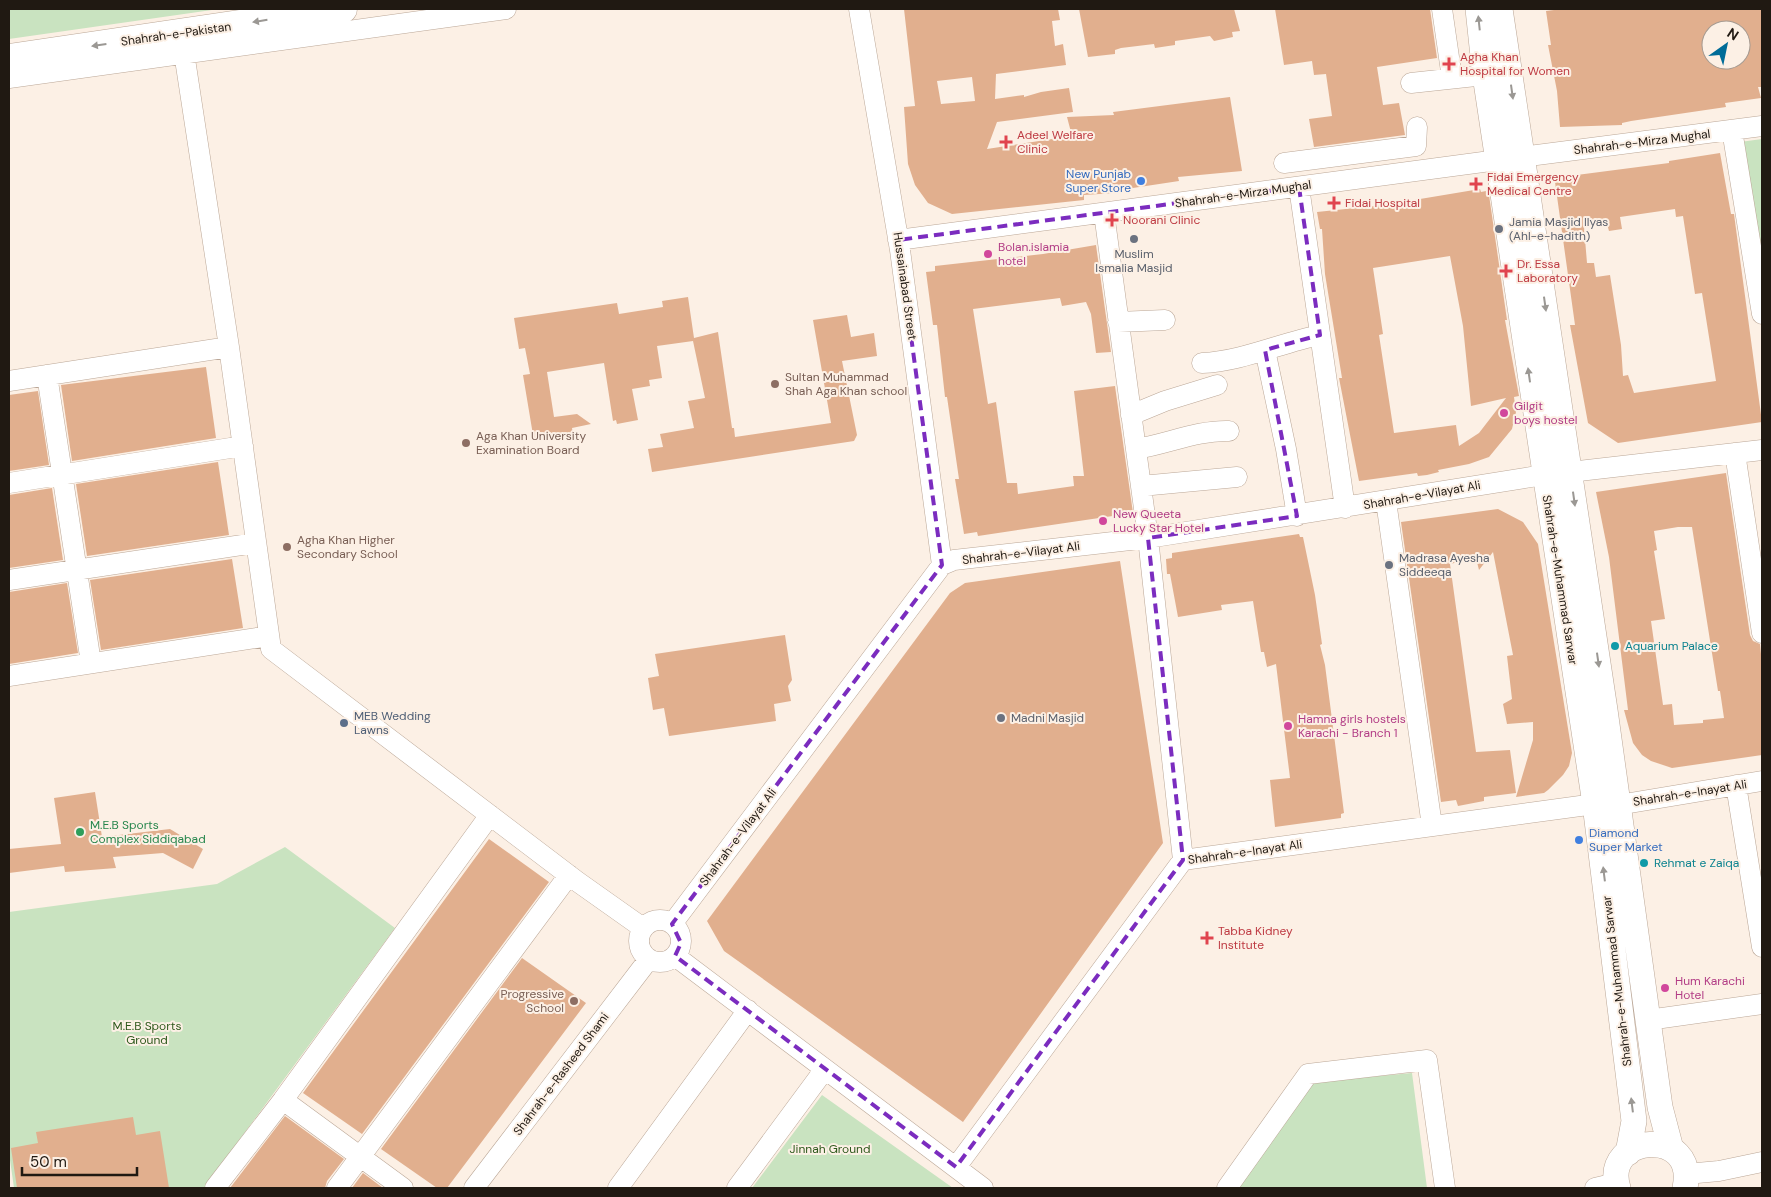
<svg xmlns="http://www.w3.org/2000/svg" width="1771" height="1197" font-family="'DM Sans',sans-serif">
	<rect width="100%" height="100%" fill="#fcf0e5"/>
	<path fill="#c9e3c0" d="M16,9H219L9,39V10Z
		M1762,139V275L1740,142Z
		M285,847L395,928L204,1188H14L9,1153V912L217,884Z
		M1412,1073L1427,1188H1239L1314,1082Z
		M822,1095L953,1188H752Z"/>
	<path fill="#e1af8e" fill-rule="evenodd" d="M904,9H1058L1060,20L1052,21L1055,46L1063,44L1066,65L996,74L995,99L1024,95V97L1041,92L1069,88L1073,112L997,122L987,149L1072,136L1067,117L1114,115L1113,112L1230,97L1242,171L1178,177L1179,181L1113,191L1114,193L1084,195V200L952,214L928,203L915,185L908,164L904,107L915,106ZM972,77L975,101L941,104L937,81Z
		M1079,9H1234L1240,31L1232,32L1233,37L1214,41L1210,36L1175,41V45L1155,48L1154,44L1121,48L1115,50V54L1088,57Z
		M1275,9H1430L1437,58L1377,67L1383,105L1399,103L1405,135L1314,147L1309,119L1332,116L1326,74L1314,75L1312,61L1284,65Z
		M1562,9H1762V87H1758L1761,98L1725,103L1726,107L1631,121L1622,123V125L1560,127L1557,91L1548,45H1551L1546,11ZM1711,30H1741V60L1719,62L1718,60H1711Z
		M1720,153L1731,214H1734L1736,229L1762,422L1618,443L1588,423L1570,325H1575L1555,182L1570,180L1569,176L1669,163V161ZM1675,209L1676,217L1683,216L1695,294L1702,293L1716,381L1634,393L1628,375L1623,376L1621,345L1610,275L1596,277L1594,263H1587L1584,227L1607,224L1609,231L1622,229L1620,217Z
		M1480,189L1481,192L1486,191V195H1489L1507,320H1505L1519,396L1514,397L1516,412L1512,429L1489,457L1469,464L1438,470L1439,472L1427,475L1418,476L1417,473L1359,481L1339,378H1342L1325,274L1322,229H1320L1317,212L1384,205ZM1450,256L1463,326L1471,406L1506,398L1479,433L1459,446L1456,425L1394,433L1379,335L1383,334L1373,268Z
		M1096,245L1111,352L1096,353L1091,314L1086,302L1062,306L1060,298L973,309L988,404L996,402L1007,483H1017L1018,494L1074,486L1073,476H1084L1074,391L1115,386L1133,513L978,536L977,532L964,534L955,479H959L947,397H945L937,325H933L926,272L935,271V266L1043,254Z
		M688,297L694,338L718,332L732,428H734L735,437L831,423L813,320L847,315L851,337L874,333L877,356L842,361L857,435L854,441L652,472L648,449L663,447L660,434L694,428L688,401L705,398L693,341L657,346L662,378L649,380L650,386L632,389L638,420L617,424L616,420L613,421L604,363L547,372L554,417L577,414L591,424L572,428L573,435L534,441L523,375L530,374L525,348L519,349L514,318L617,303L619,314L663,307L662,301Z
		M206,367L216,438L72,461L61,385Z
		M38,391L49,465L9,471V395Z
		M218,462L229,535L87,556L76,484Z
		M1726,473L1750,635L1753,641L1760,644L1762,664V755L1672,768L1651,761L1642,755L1633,743L1624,710H1628L1609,557L1596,492ZM1678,527H1692L1718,691H1720L1724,718L1703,720V723L1674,725L1672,704L1663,705L1651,621L1665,619L1654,551L1657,550L1654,531Z
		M52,488L63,560L9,568V495Z
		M1498,509L1523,522L1538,544L1572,753L1569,766L1563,775L1548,790L1544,793L1516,797L1533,740V722L1507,724L1503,704L1512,699L1507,656L1513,655L1493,552L1479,570L1476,558L1450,564L1476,752L1510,750L1516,793L1484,797V801L1458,806L1456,800L1441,802L1401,522Z
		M1299,534L1300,537H1303L1315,595L1322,644L1320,645L1325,665L1344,813L1341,814V818L1275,827L1270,780L1290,778L1276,664L1267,667L1264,652H1261L1253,601L1221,605L1222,610L1178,617L1170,574H1167L1166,559L1172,558V553Z
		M232,559L243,628L101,650L90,580Z
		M1120,561L1163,843L963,1122L724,951L707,921L950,593L965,583Z
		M67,583L78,653L9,664V592Z
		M785,635L792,680L788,686L791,701L774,704L776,721L669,736L664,708L653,710L648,678L659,676L655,654Z
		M95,792L102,837L170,829L203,849L193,869L163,853L113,857L116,868L65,872L64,866L9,873V849L61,844L54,798Z
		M489,839L549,882L362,1134L303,1093Z
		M522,958L586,1003L447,1188H437L381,1149Z
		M285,1116L344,1159L327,1181L325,1188H230Z
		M133,1117L136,1135L160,1131L169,1188H17L11,1148L38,1143L36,1132Z
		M363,1173L383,1188H352Z"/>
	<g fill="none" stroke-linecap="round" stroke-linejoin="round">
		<defs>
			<path id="minor" d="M859,9L900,250L942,565
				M1442,9L1452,78
				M181,33L229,347L271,649L578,882L643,928
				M9,78L506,9
				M1411,83L1485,75
				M1732,130L1762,314
				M1521,157L1762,126
				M1284,163L1416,146L1417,127
				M1299,187L1345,508
				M1104,213L1148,538L1183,860
				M898,240L1498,160
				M1118,322L1165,320
				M1265,350L1286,449L1297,516
				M1202,363C1243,361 1280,343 1320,335
				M47,375L91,663
				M9,381L229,347
				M1131,415L1165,401L1217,385
				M1136,449C1168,444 1197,430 1229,431
				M1735,453L1762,633
				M1570,472L1762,450
				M9,483L243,446
				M1141,486L1237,477
				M1386,501L1432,826
				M9,580L256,543
				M9,676L269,636
				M1736,785L1762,947
				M1618,805L1762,781
				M639 941a21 21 0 1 1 42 0a21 21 0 1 1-42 0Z
				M672,924L942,565L954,560L1148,538L1544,475
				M675,956L983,1188
				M1648,1020L1762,1004
				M283,1100L403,1188
				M956,1167L1183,860L1595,804
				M1686,1174L1719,1171L1762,1162
				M215,1188L283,1100L490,815
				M337,1188L569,875
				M474,1188L649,959
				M618,1188L748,1010
				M737,1188L825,1069
				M1227,1188L1308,1074L1427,1060L1445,1188
				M1595,1188L1616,1183"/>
			<path id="major" d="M1478,9L1485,75L1595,804L1634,1121L1628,1153
				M1500,9L1605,710L1660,1107L1671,1149
				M1618,1188C1601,1134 1698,1126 1685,1188"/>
			<path id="highway" d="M9,58L343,9"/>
		</defs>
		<use href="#minor" stroke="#bba797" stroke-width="21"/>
		<use href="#major" stroke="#bba797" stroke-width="26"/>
		<use href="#highway" stroke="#bba797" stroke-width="29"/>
		<use href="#minor" stroke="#fff" stroke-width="20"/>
		<use href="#major" stroke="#fff" stroke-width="25"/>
		<use href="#highway" stroke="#fff" stroke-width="28"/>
	</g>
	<defs><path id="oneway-solid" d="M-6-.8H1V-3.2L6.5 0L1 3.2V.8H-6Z" transform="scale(1.25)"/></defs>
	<g fill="#9b9894">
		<use href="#oneway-solid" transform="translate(260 21) rotate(171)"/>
		<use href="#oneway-solid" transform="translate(1479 23) rotate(-96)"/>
		<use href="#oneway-solid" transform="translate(99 45) rotate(172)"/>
		<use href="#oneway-solid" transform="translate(1512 92) rotate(82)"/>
		<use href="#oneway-solid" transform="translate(1545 304) rotate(82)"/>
		<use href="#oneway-solid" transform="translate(1529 375) rotate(-98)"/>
		<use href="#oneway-solid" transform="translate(1574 499) rotate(82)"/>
		<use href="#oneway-solid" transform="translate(1598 660) rotate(82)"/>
		<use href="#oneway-solid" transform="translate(1604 874) rotate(-97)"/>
		<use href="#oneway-solid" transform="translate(1632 1105) rotate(-97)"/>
	</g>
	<path fill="none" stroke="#7b2cbf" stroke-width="4" stroke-dasharray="10 6" stroke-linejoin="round" d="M1299,187L1320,335L1265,350L1297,516L1148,538L1183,860L956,1167L675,956L681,943L672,924L942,565L898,240Z"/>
	<g fill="#e0444e" stroke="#fcf0e5" stroke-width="2">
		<path d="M1446.5 56.5h5v5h5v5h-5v5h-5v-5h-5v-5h5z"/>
		<path d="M1003.5 134.5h5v5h5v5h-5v5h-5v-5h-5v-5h5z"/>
		<path d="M1473.5 176.5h5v5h5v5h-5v5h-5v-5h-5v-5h5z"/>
		<path d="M1331.5 195.5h5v5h5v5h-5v5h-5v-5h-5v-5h5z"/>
		<path d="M1109.5 212.5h5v5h5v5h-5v5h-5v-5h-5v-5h5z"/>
		<path d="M1503.5 263.5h5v5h5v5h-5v5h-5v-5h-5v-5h5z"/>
		<path d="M1204.5 930.5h5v5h5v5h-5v5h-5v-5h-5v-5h5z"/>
	</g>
	<g fill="#3f7fe0" stroke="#fcf0e5" stroke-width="2">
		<circle cx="1141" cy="181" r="5"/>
		<circle cx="1579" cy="840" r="5"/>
	</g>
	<g fill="#6b7280" stroke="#fcf0e5" stroke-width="2">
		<circle cx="1499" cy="229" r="5"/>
		<circle cx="1134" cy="239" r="5"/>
		<circle cx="1389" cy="565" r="5"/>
		<circle cx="1001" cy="718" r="5"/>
	</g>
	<g fill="#d1479c" stroke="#fcf0e5" stroke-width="2">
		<circle cx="988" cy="254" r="5"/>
		<circle cx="1504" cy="413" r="5"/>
		<circle cx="1103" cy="521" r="5"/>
		<circle cx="1288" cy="726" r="5"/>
		<circle cx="1665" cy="988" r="5"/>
	</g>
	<g fill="#8d6e63" stroke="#fcf0e5" stroke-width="2">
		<circle cx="775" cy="384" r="5"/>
		<circle cx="466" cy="443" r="5"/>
		<circle cx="287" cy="547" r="5"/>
		<circle cx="574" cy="1001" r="5"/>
	</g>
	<g fill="#0f9aa8" stroke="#fcf0e5" stroke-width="2">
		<circle cx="1615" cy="646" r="5"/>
		<circle cx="1644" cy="863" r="5"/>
	</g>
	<circle fill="#5c6f8a" stroke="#fcf0e5" stroke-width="2" cx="344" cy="723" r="5"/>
	<circle fill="#2e9e5b" stroke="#fcf0e5" stroke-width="2" cx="80" cy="832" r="5"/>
	<g text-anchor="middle" stroke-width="4" stroke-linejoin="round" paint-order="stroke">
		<g font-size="12" fill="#201912" stroke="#fcf0e5">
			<text transform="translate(176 34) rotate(-8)" y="4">Shahrah-e-Pakistan</text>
			<text transform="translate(1642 142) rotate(-7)" y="4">Shahrah-e-Mirza Mughal</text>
			<text transform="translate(1243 194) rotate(-8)" y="4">Shahrah-e-Mirza Mughal</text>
			<text transform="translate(905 286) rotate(82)" y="4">Hussainabad Street</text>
			<text transform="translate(1422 495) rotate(-10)" y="4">Shahrah-e-Vilayat Ali</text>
			<text transform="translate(1021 553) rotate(-7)" y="4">Shahrah-e-Vilayat Ali</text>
			<text transform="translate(1560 580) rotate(81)" y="4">Shahrah-e-Muhammad Sarwar</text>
			<text transform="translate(1690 793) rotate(-9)" y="4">Shahrah-e-Inayat Ali</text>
			<text transform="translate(738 837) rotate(-53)" y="4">Shahrah-e-Vilayat Ali</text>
			<text transform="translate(1245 852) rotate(-8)" y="4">Shahrah-e-Inayat Ali</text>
			<text transform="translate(1617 981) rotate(-97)" y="4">Shahrah-e-Muhammad Sarwar</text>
			<text transform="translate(561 1074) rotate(-53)" y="4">Shahrah-e-Rasheed Shami</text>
		</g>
		<g font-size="12" fill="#be3a42" stroke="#fcf0e5" text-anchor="start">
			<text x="1460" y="61">Agha Khan<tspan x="1460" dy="14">Hospital for Women</tspan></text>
			<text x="1017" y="139">Adeel Welfare<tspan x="1017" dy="14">Clinic</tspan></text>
			<text x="1487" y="181">Fidai Emergency<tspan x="1487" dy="14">Medical Centre</tspan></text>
			<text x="1345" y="207">Fidai Hospital</text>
			<text x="1123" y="224">Noorani Clinic</text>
			<text x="1517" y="268">Dr. Essa<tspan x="1517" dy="14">Laboratory</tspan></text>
			<text x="1218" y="935">Tabba Kidney<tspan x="1218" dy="14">Institute</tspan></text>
		</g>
		<g font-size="12" fill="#366cbe" stroke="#fcf0e5" text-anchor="end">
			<text x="1131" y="178">New Punjab<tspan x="1131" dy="14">Super Store</tspan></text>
			<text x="1589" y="837" text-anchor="start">Diamond<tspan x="1589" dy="14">Super Market</tspan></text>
		</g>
		<g font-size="12" fill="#5b616d" stroke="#fcf0e5" text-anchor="start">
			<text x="1509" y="226">Jamia Masjid Ilyas<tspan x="1509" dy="14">(Ahl-e-hadith)</tspan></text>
			<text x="1134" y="258" text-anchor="middle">Muslim<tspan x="1134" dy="14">Ismalia Masjid</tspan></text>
			<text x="1399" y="562">Madrasa Ayesha<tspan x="1399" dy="14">Siddeeqa</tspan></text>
			<text x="1011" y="722">Madni Masjid</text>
		</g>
		<g font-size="12" fill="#b23c85" stroke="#fcf0e5" text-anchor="start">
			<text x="998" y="251">Bolan.islamia<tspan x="998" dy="14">hotel</tspan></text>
			<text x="1514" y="410">Gilgit<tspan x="1514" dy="14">boys hostel</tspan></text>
			<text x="1113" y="518">New Queeta<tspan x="1113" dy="14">Lucky Star Hotel</tspan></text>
			<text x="1298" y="723">Hamna girls hostels<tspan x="1298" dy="14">Karachi - Branch 1</tspan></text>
			<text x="1675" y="985">Hum Karachi<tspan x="1675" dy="14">Hotel</tspan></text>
		</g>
		<g font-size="12" fill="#785e54" stroke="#fcf0e5" text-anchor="start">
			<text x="785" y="381">Sultan Muhammad<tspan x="785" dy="14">Shah Aga Khan school</tspan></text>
			<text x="476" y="440">Aga Khan University<tspan x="476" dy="14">Examination Board</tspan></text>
			<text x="297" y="544">Agha Khan Higher<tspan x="297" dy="14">Secondary School</tspan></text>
			<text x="564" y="998" text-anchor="end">Progressive<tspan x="564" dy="14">School</tspan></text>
		</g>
		<g font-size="12" fill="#0d838f" stroke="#fcf0e5" text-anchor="start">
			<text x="1625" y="650">Aquarium Palace</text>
			<text x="1654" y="867">Rehmat e Zaiqa</text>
		</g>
		<g font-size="12" fill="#4e5e75" stroke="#fcf0e5" text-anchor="start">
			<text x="354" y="720">MEB Wedding<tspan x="354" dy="14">Lawns</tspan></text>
		</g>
		<g font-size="12" fill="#27864d" stroke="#fcf0e5" text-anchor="start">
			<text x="90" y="829">M.E.B Sports<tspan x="90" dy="14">Complex Siddiqabad</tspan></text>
		</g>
		<g font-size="12" fill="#2d581b" stroke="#fcf0e5">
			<text x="147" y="1030">M.E.B Sports<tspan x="147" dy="14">Ground</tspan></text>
			<text x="830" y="1153">Jinnah Ground</text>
		</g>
	</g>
	<rect width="1771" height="1197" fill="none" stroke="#201912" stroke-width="20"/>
	<g transform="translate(1726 45) rotate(33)"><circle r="24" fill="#fcf0e5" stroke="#a49a91"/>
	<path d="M0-4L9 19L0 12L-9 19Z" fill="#006c98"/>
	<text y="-8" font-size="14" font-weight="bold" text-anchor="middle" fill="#201912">N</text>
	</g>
	<path d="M22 1167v8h115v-8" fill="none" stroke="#201912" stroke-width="2.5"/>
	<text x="30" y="1167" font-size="15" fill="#201912" stroke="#fcf0e5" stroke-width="4" paint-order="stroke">50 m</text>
</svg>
